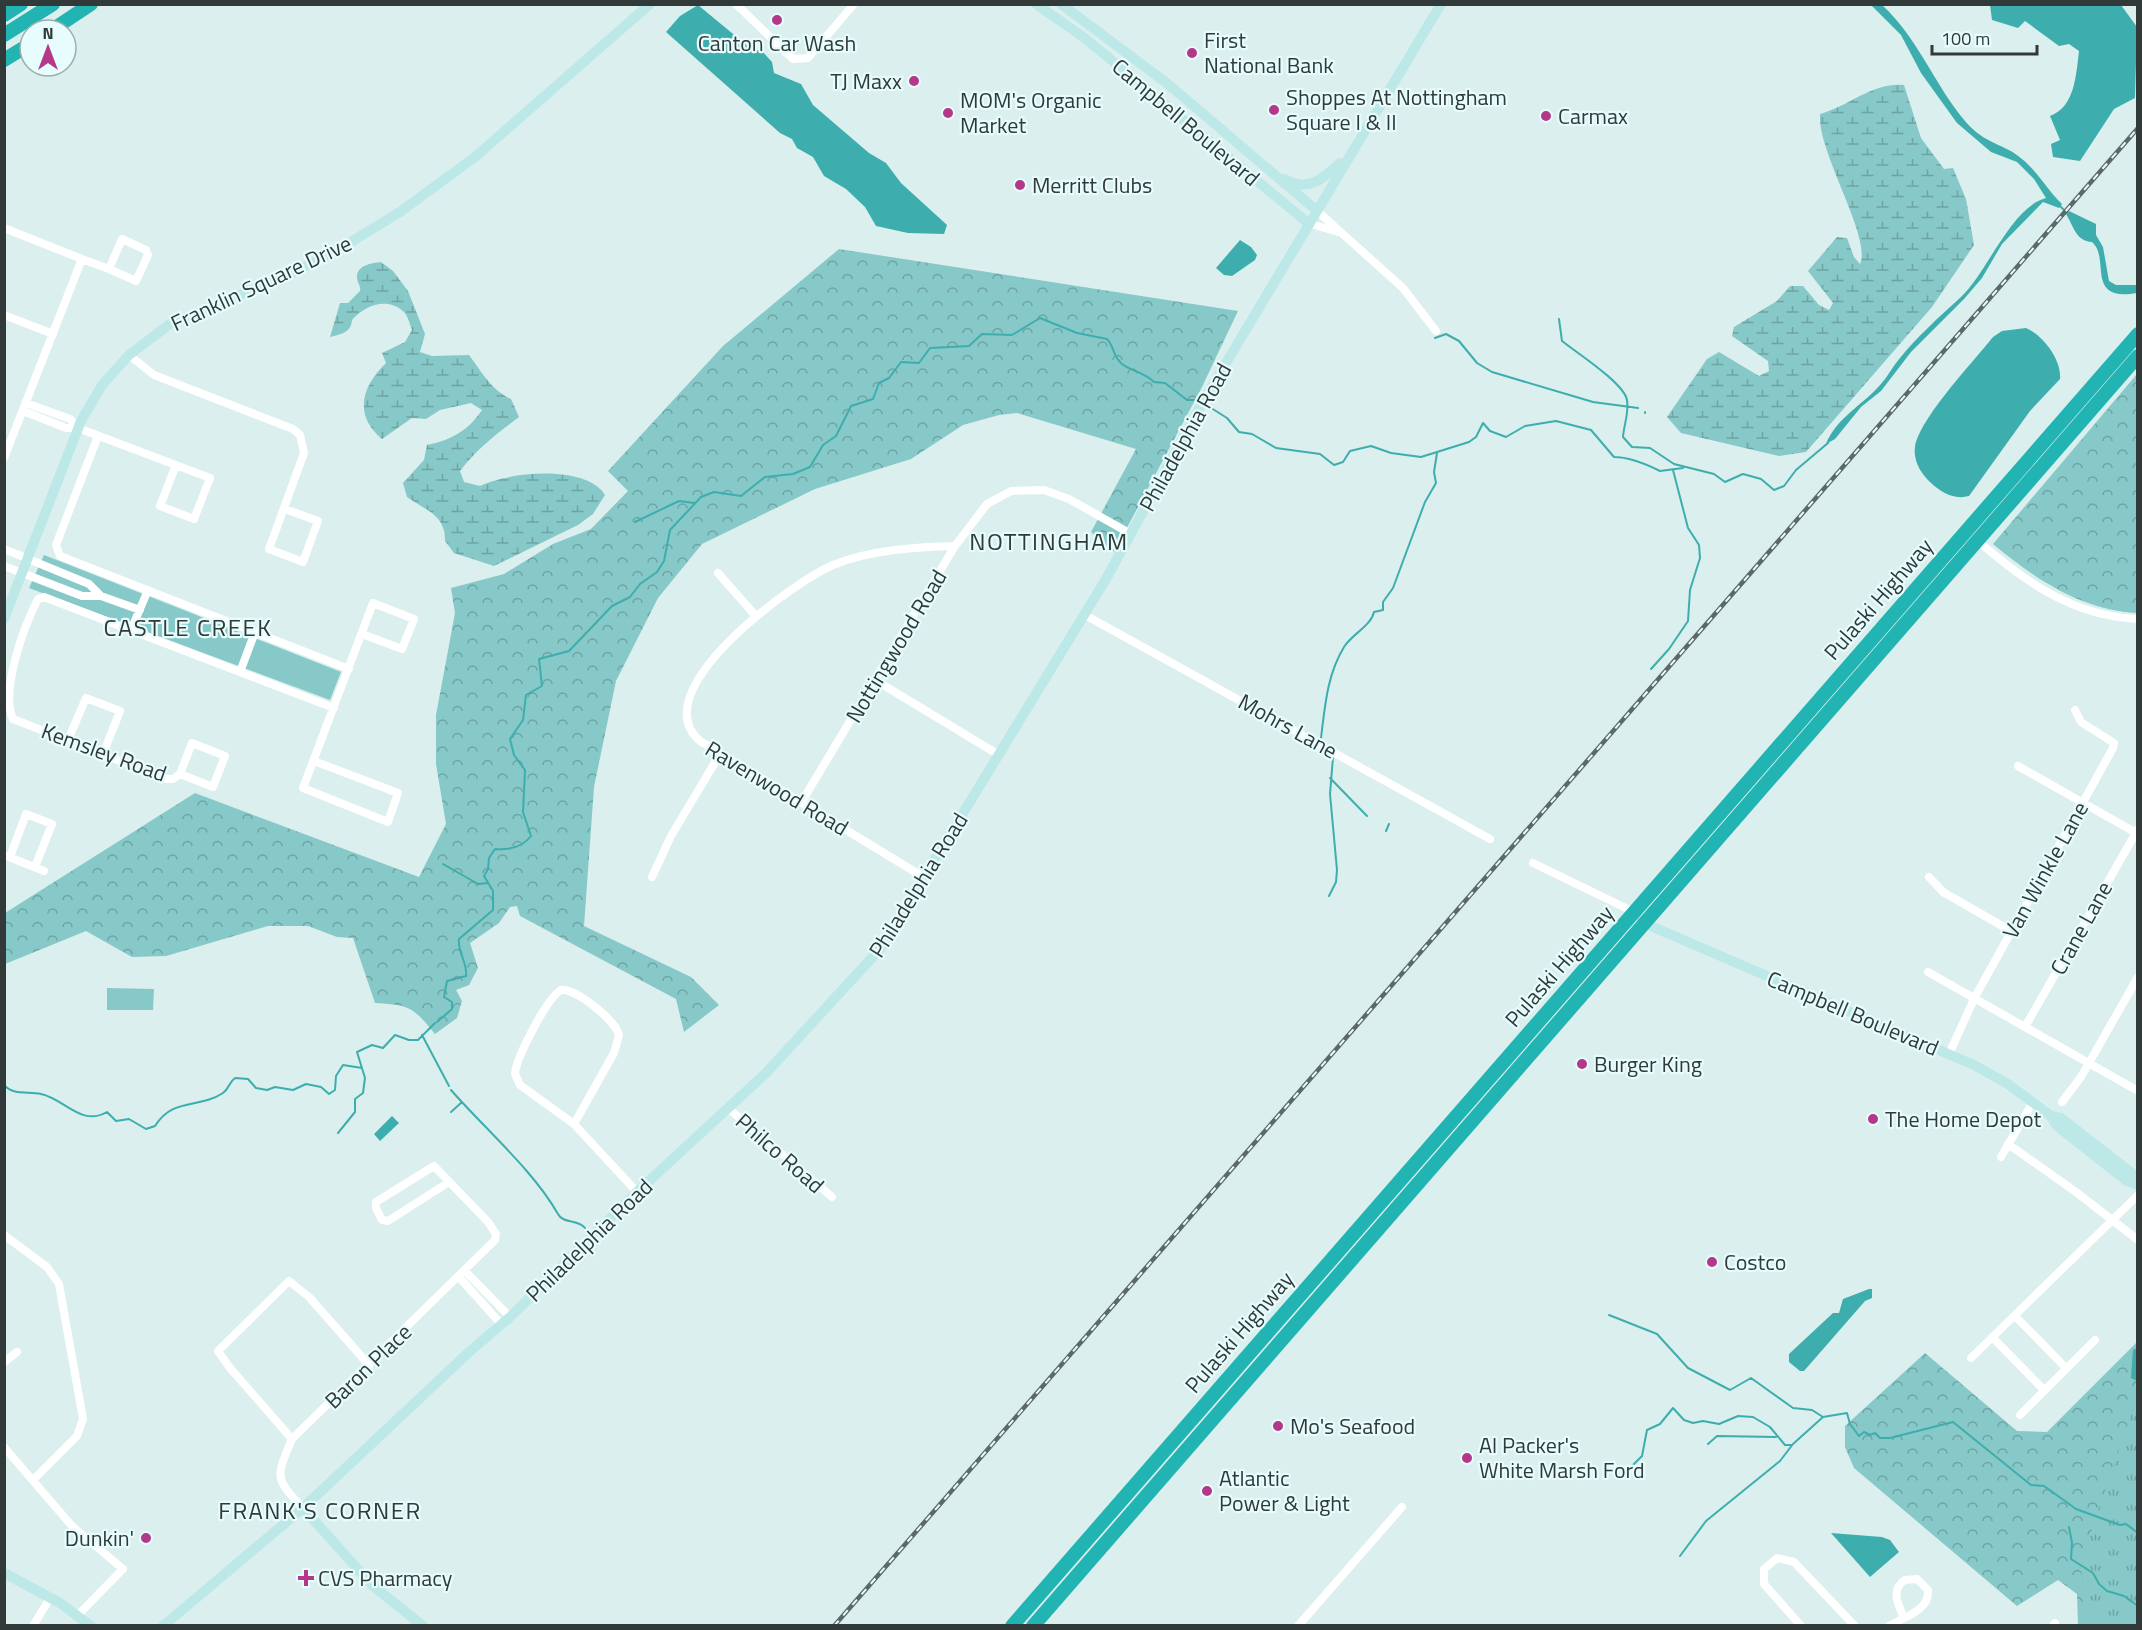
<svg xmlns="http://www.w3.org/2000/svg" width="2142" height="1630" font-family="'Titillium Web',sans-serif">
	<defs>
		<pattern id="forest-crowns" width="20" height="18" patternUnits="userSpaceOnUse" patternTransform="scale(1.5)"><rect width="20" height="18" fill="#86c9c8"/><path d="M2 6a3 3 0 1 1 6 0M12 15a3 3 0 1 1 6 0" fill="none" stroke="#6ea4a3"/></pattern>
		<pattern id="wetland-marsh" width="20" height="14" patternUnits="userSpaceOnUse" patternTransform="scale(1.5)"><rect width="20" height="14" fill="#86c9c8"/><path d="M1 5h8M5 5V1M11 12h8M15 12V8" fill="none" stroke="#6ea4a3"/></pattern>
		<pattern id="park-tufts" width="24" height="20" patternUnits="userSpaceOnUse" patternTransform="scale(1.5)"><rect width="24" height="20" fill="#86c9c8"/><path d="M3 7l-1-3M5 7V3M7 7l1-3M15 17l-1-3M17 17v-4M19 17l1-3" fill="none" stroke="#6ea4a3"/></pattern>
	</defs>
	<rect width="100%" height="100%" fill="#daefee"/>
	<path fill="#86c9c8" d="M44,555L341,672L330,700L29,588Z
		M107,988L154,989L153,1010H107Z"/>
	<path fill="url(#forest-crowns)" d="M839,249L1238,311L1201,389L1114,552L1091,532L1136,449L1017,413L999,415L963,425L911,459L815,489L702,544L658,598L616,681L594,787L584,926L691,977L719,1005L684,1032L676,999L520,916L517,906L510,907L499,923L470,943L478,968L469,985L456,990L462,1001L457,1018L435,1034C413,1007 410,1005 375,1003L353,938L337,937L308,926H268L166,956L132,957L86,931L5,964V913L195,793L419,877L446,824L436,764V715L455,613L451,588L504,574L553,544L591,529L628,491L608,471L723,346Z
		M2137,374V613C2081,610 2035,579 1993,544Z
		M2137,1342V1625H2078L2077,1594L2058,1580L2017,1606L1854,1468L1845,1447V1426L1925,1353L2017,1431L2047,1432Z"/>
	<path fill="url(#wetland-marsh)" d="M1904,85L1921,138L1944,169L1953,168L1966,199L1974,245L1932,307L1806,452L1779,456L1681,433L1667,417L1707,359L1719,352L1759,376L1769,371L1768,361L1732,336L1734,327L1777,301L1790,286H1803L1819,305L1829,310L1833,303L1808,271L1837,237L1847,238L1854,257L1860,264C1872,237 1817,152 1820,114C1849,106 1873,82 1904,85Z
		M381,262L393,271L408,291L425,334L420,352L432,356L469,355C482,372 491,390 511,399L519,417C495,435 478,448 460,471L464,482L480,486C508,472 586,464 605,495L593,514L578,525L494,566L454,553L445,541C446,515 425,510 407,497L403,483L424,460L427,445C451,440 468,431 482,410L471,403L440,410L426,419L412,418L382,439C353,415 362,386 386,363L382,353L405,342L412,330C410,325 408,316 404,312C387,296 364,306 352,320C351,333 341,334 330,337L340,303H348L360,291C361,285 357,283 357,277C357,265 372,263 381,262Z"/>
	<path fill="url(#park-tufts)" d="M2137,1398V1625H2084L2081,1561Z"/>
	<path fill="#3daead" d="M698,5L750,48L762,51L772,62L774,73L801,84L813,105L869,153L886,163L901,183L947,225L944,234L908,233L876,226L865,207L846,189L824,176L813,157L797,148L792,139L780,133L666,32L680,16Z
		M1871,5H1882C1918,38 1934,84 1965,121C1985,145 2004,143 2022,159C2039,173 2047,190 2062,204L2059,208L2043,202L2002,244L1982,278L1964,299L1911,352L1881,391L1861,407L1835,439L1826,444C1837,417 1863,405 1881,384C1888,376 1893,366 1900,358C1918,336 1940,316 1961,297C1987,273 2011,207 2046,198L2034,179L2017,162L1991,152L1957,123L1921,73L1901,35Z
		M1990,5H2121L2137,27L2135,98L2114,109L2080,161L2053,157L2051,144L2060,140L2050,116C2075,107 2076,75 2079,51L2069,44L2059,46L2025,21L2018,28L1992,20Z
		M2069,211L2096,224V235L2103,247L2109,281L2116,285H2137V293C2084,302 2111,258 2092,242C2076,241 2074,227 2066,214Z
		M1240,240L1251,247L1257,255L1255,260L1232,276L1224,275L1216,268Z
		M2026,328C2043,335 2062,360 2060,379L2030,411L1969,496C1954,500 1942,493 1931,483C1921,474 1913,461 1915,447C1919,419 1974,361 1993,337L2002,331Z
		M392,1116L399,1123L380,1141L374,1134Z
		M1869,1289H1872V1298L1865,1301L1804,1371H1800L1789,1362V1354L1833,1313H1839L1843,1299Z
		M2137,1348V1381L2131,1378L2133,1350Z
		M1831,1533L1882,1537L1890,1540L1899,1552L1870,1577Z"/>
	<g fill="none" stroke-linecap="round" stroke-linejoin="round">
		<path stroke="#3daead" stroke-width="2" d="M2058,204L2069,215
			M1559,319L1562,341C1577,353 1624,383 1627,400C1629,414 1624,424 1623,437L1632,447L1650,448L1674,464L1714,474L1725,482L1743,474L1761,479L1774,490L1784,486L1796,470L1828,443
			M1435,338L1446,334L1459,341L1477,363L1492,372L1593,402L1638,408
			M1208,406L1227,418L1239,432L1252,434L1276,448L1320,454L1334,465L1343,462L1350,451L1371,446L1391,453L1421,457L1469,442L1476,437L1483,423L1490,431L1506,437L1525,426L1556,421L1591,430L1614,457C1628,457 1648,465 1660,471L1683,468
			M1645,412V413
			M635,522L679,501L694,503
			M1651,669L1669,649L1688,621L1690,590L1700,558L1699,545L1688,528L1673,470
			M1321,738C1325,706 1327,675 1344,647C1352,634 1371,626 1374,612L1383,610V602L1393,588L1425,502L1436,483L1434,472L1437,453
			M1330,778L1367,816
			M1386,831L1389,824
			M443,864L478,884L488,883
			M1329,896L1336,882L1337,870L1330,794L1333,757
			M437,1022L452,1009V1002L444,997L447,981L466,976C468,963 457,952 459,939L493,910V891L484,876L488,869L489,858L495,849C508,850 522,848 531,836L523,812L525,770L514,755L510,739L523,720L526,695L542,686L539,659L569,651L612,606L630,597L640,584L657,572L664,561L670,530L701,497L714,492L741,496L765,477L793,474L810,467L823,445L836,436L851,406L873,399L879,383L889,378L901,362L919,363L930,348L969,346L982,334L1012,335L1040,318L1077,333L1107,339C1114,346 1113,357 1122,364C1133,372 1144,372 1154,382L1165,383L1187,400H1197
			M422,1035L449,1086
			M4,1085C14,1096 28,1091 41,1094C65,1099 81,1127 107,1112L116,1121L129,1119L146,1129L155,1126C173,1097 199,1109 223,1093C229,1089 229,1082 235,1078L248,1079L256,1088L267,1090L275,1087L293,1090L306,1084L321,1087L329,1094L335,1090L336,1076L343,1065L362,1068
			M451,1090C485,1129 533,1170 558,1214C563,1224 578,1219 585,1228
			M451,1112L462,1102
			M338,1133L355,1112V1099L363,1093L365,1078L357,1052L372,1045L383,1048L395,1035L409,1040H418L435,1023
			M593,1247L597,1243
			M1609,1315L1657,1334L1688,1368L1730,1390L1751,1378L1793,1408L1812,1410L1823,1417
			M1708,1444L1717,1436L1776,1437
			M1624,1474L1642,1456L1647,1430L1660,1424L1673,1408L1684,1420L1693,1423L1703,1421L1719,1424L1738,1416L1753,1417L1770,1427L1785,1445H1791
			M2069,1527L2072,1543L2071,1559L2093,1573L2099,1584L2107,1591L2124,1596L2138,1606
			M1680,1556L1706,1521L1780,1461L1793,1444L1823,1417L1847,1413L1850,1424L1859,1436L1864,1432L1870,1435L1875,1433L1880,1438H1890L1953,1422L2031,1485L2044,1486L2076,1509L2120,1525L2126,1524L2138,1533"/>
		<path stroke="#fff" stroke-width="8" d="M736,4L793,59L808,58L854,4
			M1316,210L1403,288L1436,331
			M1308,223L1338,232
			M4,228L82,259L4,458
			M122,239L146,250L148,255L136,281L109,269Z
			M82,259L109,269
			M4,315L53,334
			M129,355L154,375L293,429L300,435L304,453L269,549L303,562L318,521L285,509
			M26,403L70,419L78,428
			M23,411L66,428H78L210,478L194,519L160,506L176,465
			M98,436L56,545L60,556L349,669
			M1978,541C2025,582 2073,616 2138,619
			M4,549L89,584L101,596
			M4,566L82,596H101L140,610
			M718,573L755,615
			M1085,615L1490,839
			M131,630L148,590
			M240,672L255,632
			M875,680L999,755
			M68,740L86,698L120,711L103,754
			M314,761L398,793L388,822L303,788L373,603L414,619L402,649L362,634
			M2018,766L2138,834
			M180,774L192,743L225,756L213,787L180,774L173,779H166L13,719C0,691 24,626 38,599L44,597L334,708
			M801,803L955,546L987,504L1011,491L1044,490L1069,499L1131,534
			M4,855L44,871
			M10,857L26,814L52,824L35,867
			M1533,863L1634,912
			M652,877L671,836L720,754
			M1929,877L1943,892L2011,931
			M925,878L700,741C642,691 792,583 833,565C869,550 916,547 955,546
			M1928,972L2138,1091
			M561,990C576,988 616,1021 619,1035L614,1053L574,1124L520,1085L515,1074C516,1058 547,998 561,990Z
			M2025,1027L2138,829
			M1949,1054L1975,997L2113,748L2114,743L2081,722L2075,710
			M2062,1102L2081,1077L2138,977
			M728,1108L832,1197
			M574,1124L637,1192
			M2008,1144L2076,1192L2138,1240
			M2001,1157L2033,1102
			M4,1235L47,1267L59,1284L83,1419L77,1436L33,1480
			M465,1271L510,1317
			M459,1277L501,1324
			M2015,1316L2066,1368
			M1993,1338L2044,1390
			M1971,1358L2138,1195
			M4,1362L17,1352
			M2020,1415L2095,1340
			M292,1439L230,1368L218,1351L289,1281L309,1297L369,1365
			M4,1447L72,1526L123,1569L78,1615
			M303,1508C274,1478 276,1477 292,1439L495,1240L496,1234L488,1222L434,1166L376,1202V1208L382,1220L388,1221L449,1182
			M33,1626L50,1598
			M1298,1626L1402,1507
			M1801,1626L1764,1584V1569L1777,1558L1794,1562L1855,1626
			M1889,1626C1904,1617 1930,1610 1928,1590L1917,1579L1905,1580C1890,1590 1898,1604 1904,1618
			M2053,1626L2055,1623"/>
		<path stroke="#bde8e8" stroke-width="10" d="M1036,4L1086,39L1308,223
			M1061,4L1168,84L1316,210
			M1284,179C1308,192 1322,180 1340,163
			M4,619L81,421L102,385L129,355L170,324L288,275L336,251L400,212L475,157L650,4
			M1641,918L1646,924L1974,1065L2008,1084L2051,1116L2061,1118L2138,1178
			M2051,1116L2056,1125L2127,1181L2138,1185
			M303,1508L372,1585L423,1626
			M4,1573L60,1603L91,1626
			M163,1626L303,1508L468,1353L510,1317L637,1192L766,1073L880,949L1106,579L1205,398L1441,4"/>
		<path stroke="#22b4b3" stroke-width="14" d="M4,15L21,4
			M52,30L91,4
			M4,35L53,4
			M4,60L30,44
			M1012,1626L2138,334
			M1033,1626L2138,356"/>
		<defs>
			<path id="rail" d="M834,1626L2138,128"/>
		</defs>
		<use href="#rail" stroke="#5d6969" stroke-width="4.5"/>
		<use href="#rail" stroke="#e7fcfc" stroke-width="2" stroke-dasharray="7" stroke-linecap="butt"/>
	</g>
	<g fill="#b43889" stroke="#e7fcfc" stroke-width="2">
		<circle cx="777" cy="20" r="6"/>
		<circle cx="1192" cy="53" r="6"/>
		<circle cx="914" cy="81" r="6"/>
		<circle cx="1274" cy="110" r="6"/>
		<circle cx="948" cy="113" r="6"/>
		<circle cx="1546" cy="116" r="6"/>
		<circle cx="1020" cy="185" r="6"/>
		<circle cx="1582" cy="1064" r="6"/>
		<circle cx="1873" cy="1119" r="6"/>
		<circle cx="1712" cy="1262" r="6"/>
		<circle cx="1278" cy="1426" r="6"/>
		<circle cx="1467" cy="1458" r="6"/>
		<circle cx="1207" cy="1491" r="6"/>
		<circle cx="146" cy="1538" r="6"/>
		<path d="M303 1569h6v6h6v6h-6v6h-6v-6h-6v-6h6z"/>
	</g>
	<g text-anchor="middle" stroke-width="4.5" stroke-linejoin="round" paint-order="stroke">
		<g font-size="22" fill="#313939" stroke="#e7fcfc" text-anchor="start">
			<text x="1204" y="48">First<tspan x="1204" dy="25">National Bank</tspan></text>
			<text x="777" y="51" text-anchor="middle">Canton Car Wash</text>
			<text x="902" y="89" text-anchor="end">TJ Maxx</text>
			<text x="1286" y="105">Shoppes At Nottingham<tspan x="1286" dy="25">Square I &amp; II</tspan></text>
			<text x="960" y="108">MOM's Organic<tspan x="960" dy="25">Market</tspan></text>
			<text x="1558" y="124">Carmax</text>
			<text x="1032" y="193">Merritt Clubs</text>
			<text x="1594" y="1072">Burger King</text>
			<text x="1885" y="1127">The Home Depot</text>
			<text x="1724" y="1270">Costco</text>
			<text x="1290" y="1434">Mo's Seafood</text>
			<text x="1479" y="1453">Al Packer's<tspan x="1479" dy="25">White Marsh Ford</tspan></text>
			<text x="1219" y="1486">Atlantic<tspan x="1219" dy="25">Power &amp; Light</tspan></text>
			<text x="134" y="1546" text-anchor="end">Dunkin'</text>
			<text x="318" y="1586">CVS Pharmacy</text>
		</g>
		<g font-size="22" fill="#313939" stroke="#e7fcfc">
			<text transform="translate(1186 122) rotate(40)" y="8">Campbell Boulevard</text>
			<text transform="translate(261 283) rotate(-25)" y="8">Franklin Square Drive</text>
			<text transform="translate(1185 437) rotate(-61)" y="8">Philadelphia Road</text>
			<text transform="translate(1878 599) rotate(-49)" y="8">Pulaski Highway</text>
			<text transform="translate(896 646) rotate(-59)" y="8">Nottingwood Road</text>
			<text transform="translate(1288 726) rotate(29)" y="8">Mohrs Lane</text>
			<text transform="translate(104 752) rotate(20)" y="8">Kemsley Road</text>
			<text transform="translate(777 788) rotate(31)" y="8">Ravenwood Road</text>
			<text transform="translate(2045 870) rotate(-61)" y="8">Van Winkle Lane</text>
			<text transform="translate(918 885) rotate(-58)" y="8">Philadelphia Road</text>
			<text transform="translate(2081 928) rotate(-61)" y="8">Crane Lane</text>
			<text transform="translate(1559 966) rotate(-49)" y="8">Pulaski Highway</text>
			<text transform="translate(1853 1013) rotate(23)" y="8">Campbell Boulevard</text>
			<text transform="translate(780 1153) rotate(41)" y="8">Philco Road</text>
			<text transform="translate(589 1240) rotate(-44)" y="8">Philadelphia Road</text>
			<text transform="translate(1239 1332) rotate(-49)" y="8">Pulaski Highway</text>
			<text transform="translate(368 1366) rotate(-44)" y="8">Baron Place</text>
		</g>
		<g font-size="24" letter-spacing="1.5" fill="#313939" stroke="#e7fcfc">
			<text x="1049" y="550">NOTTINGHAM</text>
			<text x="188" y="636">CASTLE CREEK</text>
			<text x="320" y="1519">FRANK'S CORNER</text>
		</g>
	</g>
	<rect width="2142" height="1630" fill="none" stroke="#313939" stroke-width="12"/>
	<g transform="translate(48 48)"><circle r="28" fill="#e7fcfc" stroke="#9eaeae" stroke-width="1.5"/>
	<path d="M0-4.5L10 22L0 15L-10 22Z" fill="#b43889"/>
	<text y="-9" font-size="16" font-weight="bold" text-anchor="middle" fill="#313939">N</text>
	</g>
	<path d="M1932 45v9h105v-9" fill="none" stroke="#313939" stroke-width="3"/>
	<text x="1941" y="45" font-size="18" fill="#313939" stroke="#e7fcfc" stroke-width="4.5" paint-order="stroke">100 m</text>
</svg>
